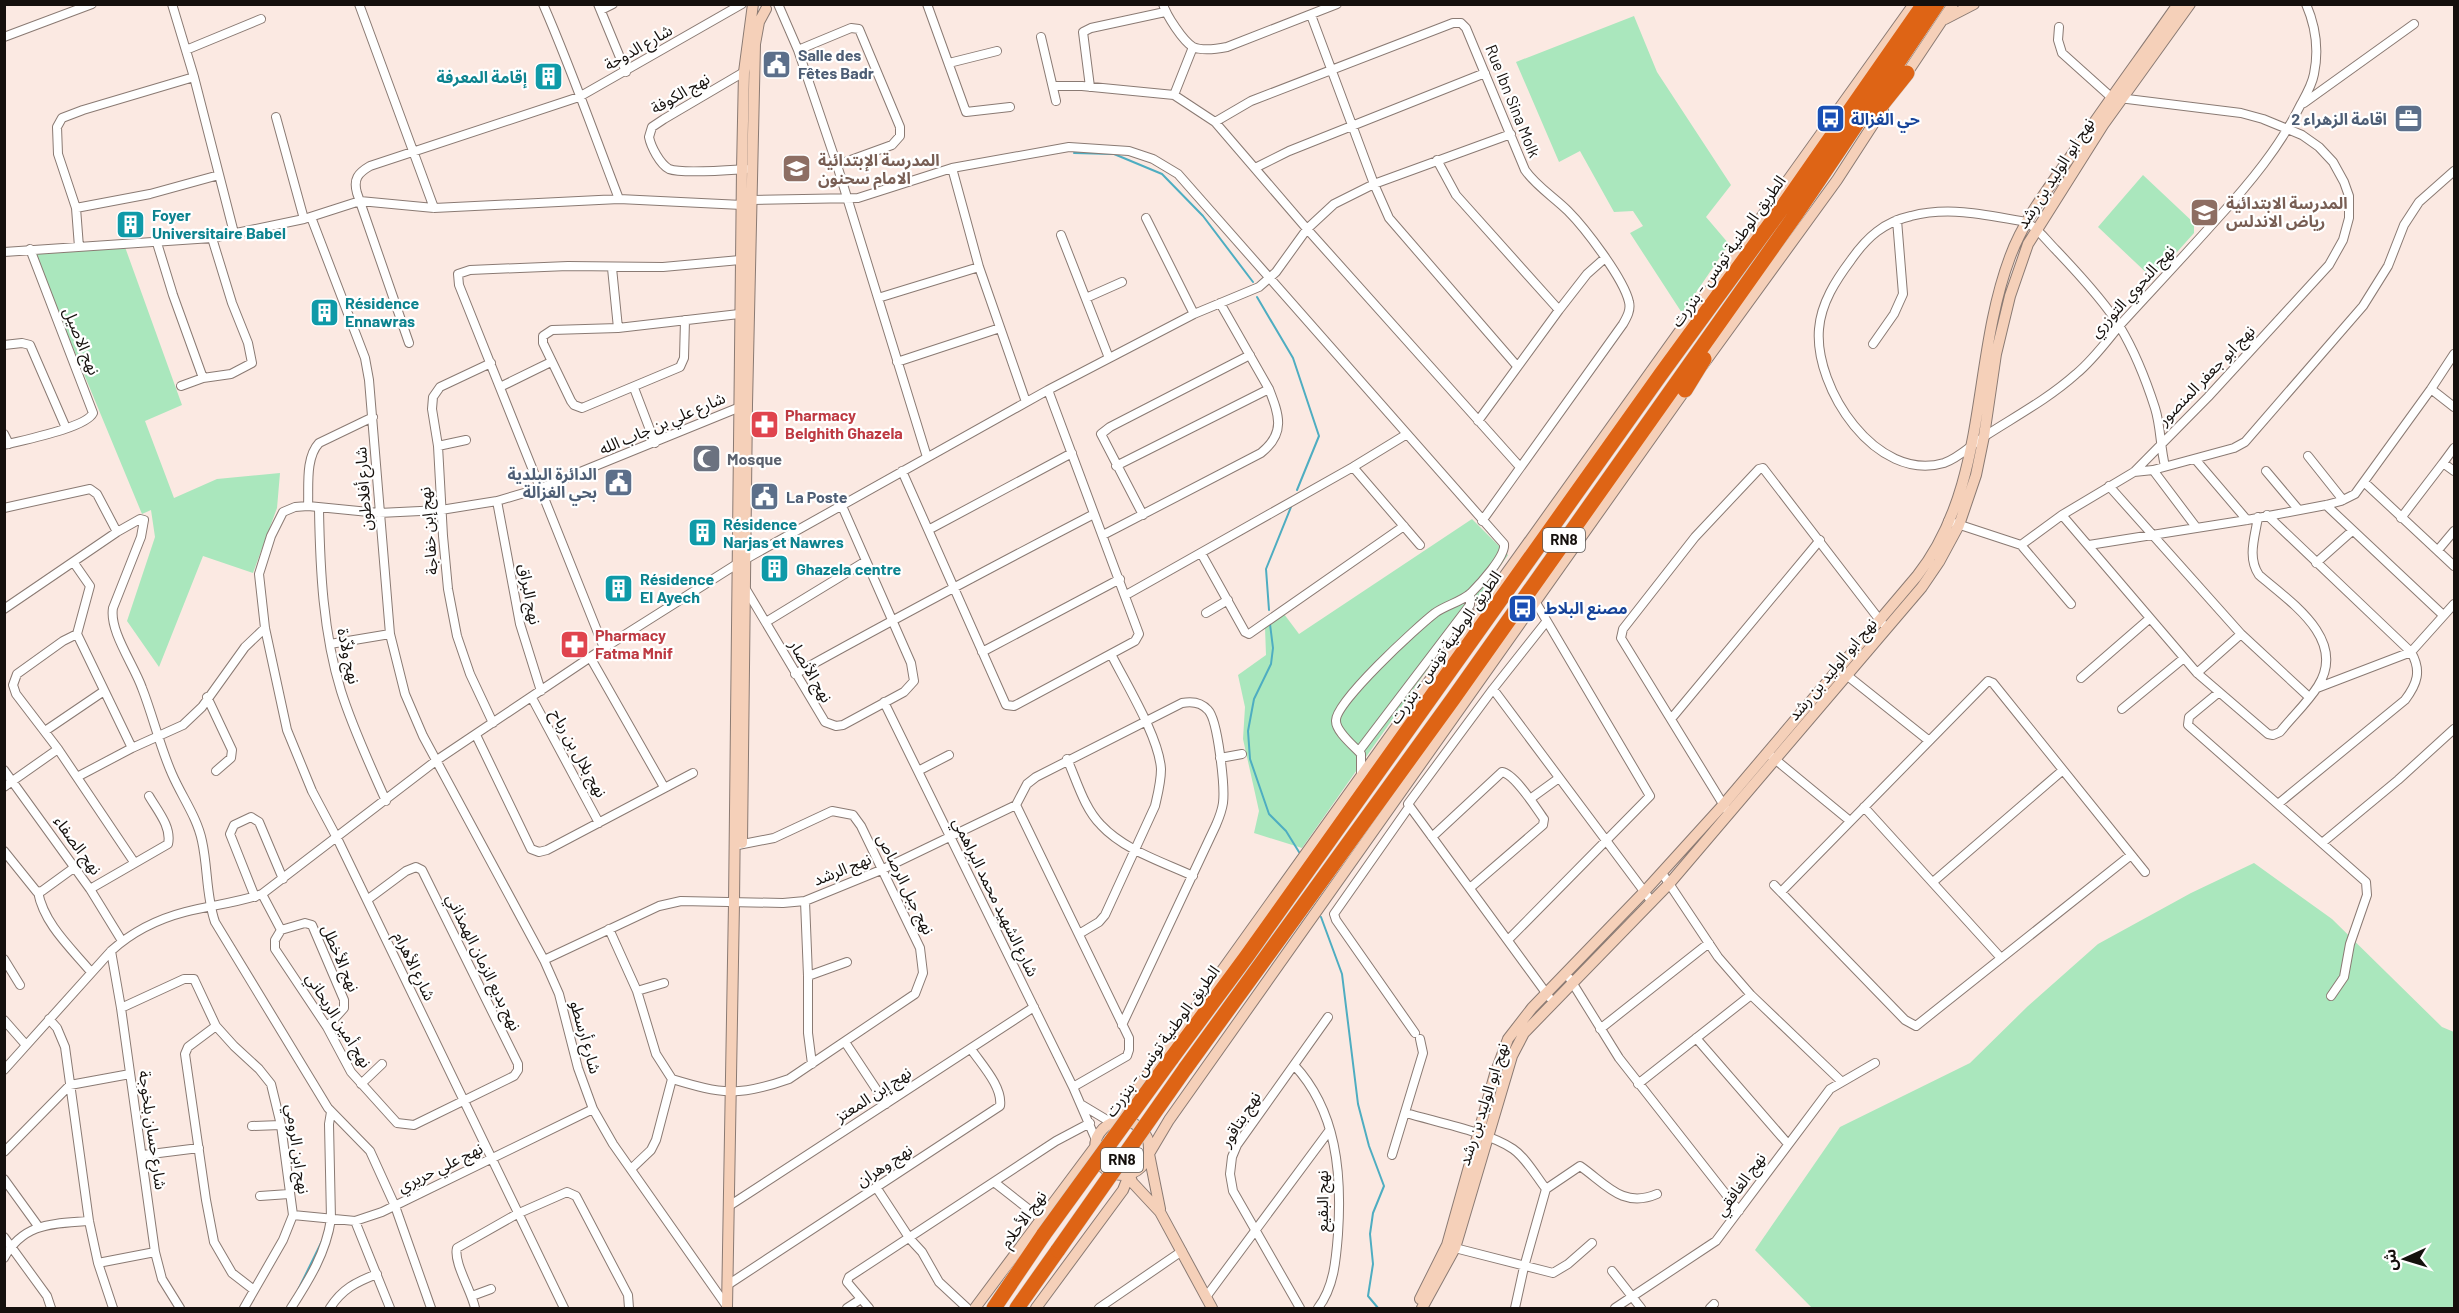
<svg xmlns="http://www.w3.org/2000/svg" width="2459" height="1313" font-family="Barlow,'Noto Sans Arabic',sans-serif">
	<rect width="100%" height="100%" fill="#fbe9e2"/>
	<path fill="#aae7bd" d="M1634,16L1657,72L1731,185L1706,217L1729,244L1682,313L1630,233L1643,226L1633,211L1614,212L1580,151L1559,162L1516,62Z
		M2143,175L2194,223V233L2153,279L2098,227Z
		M125,247L182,405L145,421L174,498L217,479L280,473L277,508L253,573L203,556L159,667L127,621L155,537L151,510L142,514L33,251Z
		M1472,519L1508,555L1302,848L1254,833L1259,811L1243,739L1245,707L1238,675L1266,655L1265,627L1284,614L1299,634Z
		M2254,863L2332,919L2442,1027L2454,1032V1308H1812L1755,1250L1840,1127L1970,1063L2028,1006L2098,944L2191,893Z"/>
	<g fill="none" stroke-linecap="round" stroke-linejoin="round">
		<path stroke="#4eadc1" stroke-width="2" d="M1074,153L1114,154L1162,174L1203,216L1253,282
			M1257,297L1293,358L1319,436L1297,490
			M1269,610L1266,569L1291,507
			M1270,624L1273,648L1271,664L1254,699L1248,731L1250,759L1269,814L1286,831L1299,852
			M1321,917L1342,974L1358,1104L1369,1146L1384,1186L1373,1213L1370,1234L1373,1264L1368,1296L1378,1308
			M298,1290L322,1241"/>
		<defs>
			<path id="street" d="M172,4L194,77L234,233
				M359,4L434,208
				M543,4C571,68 594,134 619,199
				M598,4L626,72
				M778,4L798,50L837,165L927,457
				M927,4L966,112L1010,107
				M1163,4C1166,15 1183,41 1193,47C1202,51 1217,49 1227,47L1337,4
				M601,10L613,4
				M1311,15L1374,184L1389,218L1517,366
				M4,37L92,4
				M1041,37L1056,101
				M186,50L261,19
				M798,50L851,28L859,29L900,127V136L892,145L837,165
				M949,63L997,51
				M744,72L664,119L652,127L649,137C651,147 660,164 669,169C682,174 730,170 746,169
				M1054,86H1082L1174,95L1215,122L1307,229L1520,467
				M1090,87L1083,32L1091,28L1165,12
				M1174,95L1193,47
				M2304,103L2414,24
				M276,117L304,219
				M1215,122L1251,101L1453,23H1461L1466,28L1525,170C1536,186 1554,197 1568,211C1585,228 1624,279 1629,302C1631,310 1627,317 1623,324L1482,521
				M1437,160L1456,195L1559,310
				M952,168L979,267L1026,402
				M1255,168L1289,151L1485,73
				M752,200L858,198L952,168L1069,147L1129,151L1153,159L1178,174L1504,544C1506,556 1480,584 1471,593C1461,602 1446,605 1435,613C1418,626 1334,703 1336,721C1336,732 1354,746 1361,754V775
				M76,208L150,194L219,175
				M311,217L365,358L369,380L390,634L405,694L423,736L544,960L559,994L578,1068L593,1109L613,1144L728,1308
				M1146,218L1194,314
				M1061,235L1109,358
				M157,243L173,295L203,378
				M79,247L76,208L58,154L57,127L62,118L83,110L194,77
				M4,252L212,238L304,219L360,201L434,208L619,199L742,205
				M612,268L618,328
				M878,298L979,267
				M1086,298L1122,282
				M685,320L684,358L680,367L582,408L574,405L571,401L543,343V336L552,330L618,328L739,314
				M409,343L357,193C353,179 358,173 370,166L579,97L742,4
				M1873,344L1894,314L1903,294L1897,220
				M4,345L22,343L30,345L66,428
				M897,362L1000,328
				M491,363L440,387L433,397L432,409L438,446L443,536L448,589L457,636L470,674L493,723
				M181,386L203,378L231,374L252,363L248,343L232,303L212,238
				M500,387L551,362
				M634,388L655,443
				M2431,389L2454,354
				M1478,421L1559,310L1587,274L1605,258
				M4,434L9,444
				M4,445C23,440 86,428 93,413L30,249
				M438,446L466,440
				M2308,456L2343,500
				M2195,459L2247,520
				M2443,463L2454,448
				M1116,466L1269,389
				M2165,466C2160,446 2161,427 2155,408C2146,380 2135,352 2120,327C2105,302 2076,271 2056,250C2045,239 2039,229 2026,222C1988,215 1949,206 1911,216C1884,222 1867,237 1851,260C1836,280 1821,303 1819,329C1814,388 1876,483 1944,463C1959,458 1971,445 1985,436C2016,416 2048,399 2076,374C2093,360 2106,342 2120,325C2152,290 2185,255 2217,219C2249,184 2280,147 2301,104C2306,95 2312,85 2314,74C2319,50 2316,27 2306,4
				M1353,467L1420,545
				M2153,470L2234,448L2245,442L2363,306L2388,266L2404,225L2419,202L2454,171
				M902,471L1006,705L1014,706L1135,641L1139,634L1048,390
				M2266,471L2298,509
				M2134,472L2153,470L2196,527
				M2364,482L2454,566
				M2109,486L2241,634L2309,697
				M497,501L520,624L541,691
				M2326,505L2443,615
				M308,506C309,487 305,458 319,443L373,417
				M4,508L90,489L97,494L117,532
				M319,509C320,569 323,633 341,691C353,729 370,765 386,801
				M1143,515L1101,434L1110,427L1250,355
				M2062,515L2197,673L2268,734L2273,735L2280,732C2292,717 2308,702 2318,686C2348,639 2289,601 2259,575C2247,557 2255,537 2258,517
				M2267,515L2411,652C2422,671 2417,684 2405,700L2278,804
				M2401,518L2443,463L2454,471
				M1948,521L2021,545L2062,515L2134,472L2208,397L2329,265L2343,240L2349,218V196L2344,182L2333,162L2319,147L2302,135L2263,119L2241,113L2111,97L2062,53L2058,40L2059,27
				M930,529L1072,453
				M1103,535L1261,453C1286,433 1279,415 1269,389L1220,303
				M2021,545L2071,604
				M2089,545L2247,520L2326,505L2341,501L2355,494L2431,389L2454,407
				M2438,550L2454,531
				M1201,553L1245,632L1249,634L1404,526
				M74,563L90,586L77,634
				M2316,563L2352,531
				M744,586L825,722L836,726L843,725L904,692L914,681L911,663L842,506
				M1126,595L1353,467L1407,434
				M4,609L117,532L140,519L144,520L141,537L113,608C109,631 134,665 142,688C153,716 160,747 172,774C182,797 197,817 202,841C208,868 206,896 215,922L328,1108L370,1151L395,1206L431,1308
				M1206,613L1228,600
				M766,622L866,561
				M1546,622L1493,689L1408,804L1549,997
				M77,634L63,641L17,674L13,685L16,694L58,749L134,862
				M77,634L132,748
				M330,644L390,634
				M604,648L459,285L458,274L470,270L568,266L663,267L740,260
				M982,652L1120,579
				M590,657L664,787
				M1844,673L1928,740
				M2197,673L2241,634
				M795,674C894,619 994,566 1094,514
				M2081,678L2149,619
				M2317,688L2411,652L2454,604
				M1493,689L1652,902
				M2218,693L2189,717L2188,725L2366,882L2367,895L2350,944L2344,977L2331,996
				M207,697L232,750L231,758L216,771
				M532,698L599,823
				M884,702L1073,1087L1096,1140
				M2122,709L2184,658
				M1671,719L1820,540
				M45,731L104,691
				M476,735L531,849L539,852L547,850L693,773
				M1359,751L1470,605V594
				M1771,756L1850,821
				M1220,758L1242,754
				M1067,759C1077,781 1084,808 1101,825C1124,850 1163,862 1193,876
				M4,770L90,889L122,941
				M918,771L949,755
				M77,777L132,748L183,725L202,707L245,647L265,628
				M4,787L58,749
				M1530,799L1559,778
				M1016,805L1129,1038V1050L1127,1056L1073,1087
				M1409,807L1334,914L1336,920L1415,1033
				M1864,807L2001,958
				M1726,809L1621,638L1623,629L1695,537L1759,469L1763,468L1882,623
				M1432,837L1502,772C1515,774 1536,808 1544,819L1543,825L1470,888
				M2322,843L2398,780L2454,729
				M4,851L37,892L42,891L75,867
				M1933,882L2063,770
				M1774,885L1905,1020L1916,1026L2131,855
				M90,889L168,844C172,827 157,810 149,796
				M38,892C44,924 71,948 91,972
				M1781,892L1988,681L1993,683L2145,872
				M262,894L281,930L275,940V949L327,1027L351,1072L397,1123L414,1125L514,1076L518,1070V1064L422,870L416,867L406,871L367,900
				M255,897L230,834L234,825L251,817L259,822L283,879
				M805,901L808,976V1033L812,1064
				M609,929L637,991L656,1054L672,1079C722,1094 738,1097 789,1079L915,994L923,973L920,948L861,826L853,815L832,811L774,838L738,845
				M281,930L305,923L312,925L344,1000V1008L327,1027
				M1079,934L1099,922L1105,915L1155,806C1158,793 1161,782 1161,769C1159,737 1126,684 1111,654
				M1508,940L1650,796L1535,601
				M111,951L121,1008L155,1252L162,1279L180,1308
				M4,959L20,985
				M544,960L659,906L681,901L783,903L805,901L881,870L1016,805L1027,784L1036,777L1182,703C1192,701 1201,702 1208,710C1218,720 1225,787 1223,803C1222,810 1219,818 1216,825L1122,1025
				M808,976L847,962
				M1570,979L1619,1058L1739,1211
				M637,991L664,983
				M1751,995L1841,1081
				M121,1008L184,979H194L216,1026L234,1046L259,1069L271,1084L281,1125L293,1215L283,1240L244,1308
				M49,1019L57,1028L65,1047L89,1221L98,1263L113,1308
				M4,1020L26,1045
				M216,1026L188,1047L185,1054L206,1200L214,1242L232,1273L254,1290
				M1600,1029L1709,943
				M1696,1038L1788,1144
				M845,1042L886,1104
				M1294,1065C1337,1111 1342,1174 1338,1234C1336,1260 1334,1287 1318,1308
				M4,1070L111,951C132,932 158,919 185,912C211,905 237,903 262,894L437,760L604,648L737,564L1048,390L1194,314L1259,287L1276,272L1307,229L1334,204L1374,184L1511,134
				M361,1084L382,1064
				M1638,1084L1751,995L1718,957L1662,873
				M1082,1105L1112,1123
				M1406,1113C1436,1122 1488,1132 1513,1149C1526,1158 1536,1176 1546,1189
				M252,1126L281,1125
				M4,1152L70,1085L130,1074
				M143,1155L199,1148
				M1392,1155L1423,1053L1420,1039
				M631,1169L651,1150L656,1140L672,1079
				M4,1179L38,1226
				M994,1182L1041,1219
				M876,1187L910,1239L922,1252L939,1282L967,1308
				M260,1196L289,1194
				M729,1206L1034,1007
				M293,1215L355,1221L382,1212L593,1109
				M355,1221L390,1308
				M4,1237L47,1296L51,1308
				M1451,1247L1553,1273L1568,1264L1592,1243
				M4,1258C24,1222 53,1224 89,1221
				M98,1263L155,1252
				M1612,1271L1641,1308
				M729,1284L1000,1106C1003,1087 981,1064 971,1049
				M472,1296L491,1289
				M1206,1297L1329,1131
				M291,1308C309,1280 326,1253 331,1219L329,1124L331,1112
				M330,1308C342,1289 356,1282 377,1274
				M475,1308C472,1292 453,1262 457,1248L517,1214L567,1192L576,1196L628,1295L629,1308
				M564,1308L337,838L312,791L287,730L265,628L259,574L271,536L283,512L295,507L308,506L379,513L441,510L497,501L541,488L745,405
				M847,1308L861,1299
				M869,1308L847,1282L849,1277L1056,1141L1090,1123
				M1099,1308L1182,1251
				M1300,1308L1233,1191L1230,1174L1232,1157L1237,1145L1328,1017
				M1515,1308L1524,1267L1546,1189L1580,1166C1605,1183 1622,1209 1657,1194
				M1615,1308L1716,1241L1830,1089L1875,1063
				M1710,1308L1714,1304"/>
			<path id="secondary" d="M1945,19L1974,4
				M1903,79L1953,4
				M1702,366L1837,180L1883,109
				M742,843L747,405L755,44L759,22L766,9
				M1095 1148a27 27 0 1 1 54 0a27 27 0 1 1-54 0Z
				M1116,1121L1125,1106L1914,4
				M1150,1152L1169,1120L1688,386
				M1149,1154L1160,1209
				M1130,1175L1132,1182L1160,1212L1212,1308
				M1420,1299L1447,1245L1495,1074L1508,1039L1532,1008L1644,892L1723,805L1917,576C1989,485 1971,361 2010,257C2024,219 2050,186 2073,153C2107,103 2143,54 2178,4
				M727,1308L734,903L742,169L744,72L753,4
				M975,1308L1095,1147
				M1036,1308L1123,1190L1129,1175
				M1422,1308L1455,1248L1512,1056L1524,1033L1669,884L1922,587L1939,562L1959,525L1976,475L1984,436L1996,354L2010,296L2028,244L2103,125L2190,4"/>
			<path id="highway" d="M1875,113L1907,73
				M1685,390L1704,359
				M1171,1059L1247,956L1661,374L1782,208L1924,4
				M1185,1069L1453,699L1794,217L1937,4
				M994,1308L1044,1234
				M1017,1308L1058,1250"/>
		</defs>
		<use href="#street" stroke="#8a7a73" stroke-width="10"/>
		<use href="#secondary" stroke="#8a7a73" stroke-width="12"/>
		<use href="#highway" stroke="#d0cfcf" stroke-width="16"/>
		<use href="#street" stroke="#fff" stroke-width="8"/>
		<use href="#secondary" stroke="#f5d0b9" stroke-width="10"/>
		<use href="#highway" stroke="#de6415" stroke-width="15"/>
		<defs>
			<path id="highway-bridge" d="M1044,1234L1171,1059
				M1058,1250L1185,1069"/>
		</defs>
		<use href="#highway-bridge" stroke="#d0cfcf" stroke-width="16" stroke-linecap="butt"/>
		<use href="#highway-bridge" stroke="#de6415" stroke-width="15"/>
	</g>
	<defs>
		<symbol id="civic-square" viewBox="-11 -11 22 22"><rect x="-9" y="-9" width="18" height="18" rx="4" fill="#5c6f8a" stroke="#fff"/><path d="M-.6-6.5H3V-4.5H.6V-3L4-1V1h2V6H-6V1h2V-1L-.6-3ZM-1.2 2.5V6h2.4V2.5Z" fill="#fff"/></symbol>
		<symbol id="building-square" viewBox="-11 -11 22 22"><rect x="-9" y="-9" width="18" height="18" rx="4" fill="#0f9aa8" stroke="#fff"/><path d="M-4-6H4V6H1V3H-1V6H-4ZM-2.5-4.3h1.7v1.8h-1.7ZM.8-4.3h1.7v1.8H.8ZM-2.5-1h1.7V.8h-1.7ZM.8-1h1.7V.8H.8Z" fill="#fff"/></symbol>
		<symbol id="bus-square" viewBox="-11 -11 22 22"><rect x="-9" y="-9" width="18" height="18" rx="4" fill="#1a4fb4" stroke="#fff"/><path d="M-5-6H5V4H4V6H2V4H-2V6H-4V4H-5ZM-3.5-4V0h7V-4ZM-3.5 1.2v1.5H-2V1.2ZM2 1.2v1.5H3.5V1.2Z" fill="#fff"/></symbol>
		<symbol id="office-square" viewBox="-11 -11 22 22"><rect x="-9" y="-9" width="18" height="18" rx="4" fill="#5c6f8a" stroke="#fff"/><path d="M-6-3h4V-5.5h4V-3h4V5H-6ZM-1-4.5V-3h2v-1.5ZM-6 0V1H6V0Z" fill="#fff"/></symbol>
		<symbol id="school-square" viewBox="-11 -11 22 22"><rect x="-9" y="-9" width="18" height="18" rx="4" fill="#8d6e63" stroke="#fff"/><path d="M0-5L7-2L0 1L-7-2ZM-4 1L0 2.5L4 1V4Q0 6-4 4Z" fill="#fff"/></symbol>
		<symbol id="pharmacy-square" viewBox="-11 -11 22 22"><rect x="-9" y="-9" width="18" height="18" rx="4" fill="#e0444e" stroke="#fff"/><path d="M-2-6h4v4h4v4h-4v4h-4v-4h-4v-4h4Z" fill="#fff"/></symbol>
		<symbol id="mosque-square" viewBox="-11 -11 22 22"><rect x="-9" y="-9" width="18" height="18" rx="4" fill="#6b7280" stroke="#fff"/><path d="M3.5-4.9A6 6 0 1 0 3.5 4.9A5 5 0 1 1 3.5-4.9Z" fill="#fff"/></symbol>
	</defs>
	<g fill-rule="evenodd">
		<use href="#civic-square" x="760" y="48" width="33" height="33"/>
		<use href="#building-square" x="532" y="60" width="33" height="33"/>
		<use href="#bus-square" x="1814" y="102" width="33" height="33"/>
		<use href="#office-square" x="2392" y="102" width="33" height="33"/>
		<use href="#school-square" x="780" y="152" width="33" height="33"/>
		<use href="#school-square" x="2188" y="196" width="33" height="33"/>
		<use href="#building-square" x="114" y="208" width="33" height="33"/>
		<use href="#building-square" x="308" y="296" width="33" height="33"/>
		<use href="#pharmacy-square" x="748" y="408" width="33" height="33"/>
		<use href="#mosque-square" x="690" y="442" width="33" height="33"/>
		<use href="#civic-square" x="602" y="466" width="33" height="33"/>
		<use href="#civic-square" x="748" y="480" width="33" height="33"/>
		<use href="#building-square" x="686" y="516" width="33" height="33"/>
		<use href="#building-square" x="758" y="552" width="33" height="33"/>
		<use href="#building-square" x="602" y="572" width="33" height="33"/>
		<use href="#bus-square" x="1506" y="592" width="33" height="33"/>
		<use href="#pharmacy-square" x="558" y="628" width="33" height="33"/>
	</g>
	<g text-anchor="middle" stroke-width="4.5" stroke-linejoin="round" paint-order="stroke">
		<g fill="#fff" stroke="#5b5856" stroke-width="1.5">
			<rect x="1543" y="528" width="42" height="24" rx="4.5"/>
			<rect x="1101" y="1148" width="42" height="24" rx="4.5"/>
		</g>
		<g font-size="15" font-weight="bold" fill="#15100d">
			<text x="1564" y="545">RN8</text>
			<text x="1122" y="1165">RN8</text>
		</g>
		<g font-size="16" fill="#15100d" stroke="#fff">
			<text transform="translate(638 47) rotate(-30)" y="6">شارع الدوحة</text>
			<text transform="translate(680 93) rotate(-30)" y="6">نهج الكوفة</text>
			<text transform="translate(1513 101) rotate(68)" y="6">Rue Ibn Sina Molk</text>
			<text transform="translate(2055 173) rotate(-57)" y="6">نهج ابو الوليد بن رشد</text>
			<text transform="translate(1728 251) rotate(-54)" y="6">الطريق الوطنية تونس - بنزرت</text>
			<text transform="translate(2132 291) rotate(-48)" y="6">نهج النحوي التوزري</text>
			<text transform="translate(82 341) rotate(68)" y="6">نهج الاصيل</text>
			<text transform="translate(2206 375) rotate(-46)" y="6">نهج ابو جعفر المنصور</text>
			<text transform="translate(662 423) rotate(-23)" y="6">شارع علي بن جاب الله</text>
			<text transform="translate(363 489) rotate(-94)" y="6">شارع أفلاطون</text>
			<text transform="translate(428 531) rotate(-95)" y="6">نهج إبن خفاجة</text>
			<text transform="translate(530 594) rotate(79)" y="6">نهج البراق</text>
			<text transform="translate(1445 647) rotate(-55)" y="6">الطريق الوطنية تونس - بنزرت</text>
			<text transform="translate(349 656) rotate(78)" y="6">نهج ولاّدة</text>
			<text transform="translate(1832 669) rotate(-50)" y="6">نهج ابو الوليد بن رشد</text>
			<text transform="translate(811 671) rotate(60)" y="6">نهج الأنصار</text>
			<text transform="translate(579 753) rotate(61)" y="6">نهج بلال بن رباح</text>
			<text transform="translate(78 845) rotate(54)" y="6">نهج الصفاء</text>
			<text transform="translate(842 869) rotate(-22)" y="6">نهج الرشد</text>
			<text transform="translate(906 884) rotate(64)" y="6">نهج جبل الرصاص</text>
			<text transform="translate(996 897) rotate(64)" y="6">شارع الشهيد محمد البراهمي</text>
			<text transform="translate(341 958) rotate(67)" y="6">نهج الأخطل</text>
			<text transform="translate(484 962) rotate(64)" y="6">نهج بديع الزمان الهمذاني</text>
			<text transform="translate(415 966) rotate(64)" y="6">شارع الأهرام</text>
			<text transform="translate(339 1020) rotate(58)" y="6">نهج أمين الريحاني</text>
			<text transform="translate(586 1037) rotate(74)" y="6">شارع أرسطو</text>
			<text transform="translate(1162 1041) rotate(-54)" y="6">الطريق الوطنية تونس - بنزرت</text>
			<text transform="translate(873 1094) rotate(-33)" y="6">نهج إبن المعتز</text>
			<text transform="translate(1483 1104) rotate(-72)" y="6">نهج ابو الوليد بن رشد</text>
			<text transform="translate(1240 1119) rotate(-58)" y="6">نهج بتاقور</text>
			<text transform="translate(153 1130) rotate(82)" y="6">شارع حسان بلخوجة</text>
			<text transform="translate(298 1149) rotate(82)" y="6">نهج ابن الرومي</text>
			<text transform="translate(884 1165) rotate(-33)" y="6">نهج وهران</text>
			<text transform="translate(440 1167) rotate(-26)" y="6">نهج علي حريري</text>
			<text transform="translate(1740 1184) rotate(-54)" y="6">نهج الغافقي</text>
			<text transform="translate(1322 1201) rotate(-90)" y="6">نهج البقيع</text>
			<text transform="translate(1023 1219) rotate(-54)" y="6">نهج الأحلام</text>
		</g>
		<g font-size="16" font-weight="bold" fill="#4e5e75" stroke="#fff" text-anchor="start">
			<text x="798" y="61">Salle des<tspan x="798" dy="18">Fêtes Badr</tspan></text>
			<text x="2387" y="125" text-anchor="end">اقامة الزهراء 2</text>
			<text x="597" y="480" text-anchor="end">الدائرة البلدية<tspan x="597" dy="18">بحي الغزالة</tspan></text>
			<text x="786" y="503">La Poste</text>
		</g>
		<g font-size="16" font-weight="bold" fill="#0d838f" stroke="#fff" text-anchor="start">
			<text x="527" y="83" text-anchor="end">إقامة المعرفة</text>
			<text x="152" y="221">Foyer<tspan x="152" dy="18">Universitaire Babel</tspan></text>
			<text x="345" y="309">Résidence<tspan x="345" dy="18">Ennawras</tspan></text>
			<text x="723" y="530">Résidence<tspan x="723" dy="18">Narjas et Nawres</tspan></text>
			<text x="796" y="575">Ghazela centre</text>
			<text x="640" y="585">Résidence<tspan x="640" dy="18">El Ayech</tspan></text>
		</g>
		<g font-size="16" font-weight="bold" fill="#164399" stroke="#fff" text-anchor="start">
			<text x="1851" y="125">حي الغزالة</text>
			<text x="1544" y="614">مصنع البلاط</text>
		</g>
		<g font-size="16" font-weight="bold" fill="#785e54" stroke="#fff" text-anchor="start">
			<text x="818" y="166">المدرسة الإبتدائية<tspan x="818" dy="18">الامام سحنون</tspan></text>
			<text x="2226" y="209">المدرسة الابتدائية<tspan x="2226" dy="18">رياض الاندلس</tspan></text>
		</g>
		<g font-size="16" font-weight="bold" fill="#be3a42" stroke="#fff" text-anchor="start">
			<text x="785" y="421">Pharmacy<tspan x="785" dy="18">Belghith Ghazela</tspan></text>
			<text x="595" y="641">Pharmacy<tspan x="595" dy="18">Fatma Mnif</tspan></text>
		</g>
		<g font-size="16" font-weight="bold" fill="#5b616d" stroke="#fff" text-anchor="start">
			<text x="727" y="465">Mosque</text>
		</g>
	</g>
	<rect width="2459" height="1313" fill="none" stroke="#15100d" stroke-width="12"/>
	<g transform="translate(2405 1259) rotate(266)" stroke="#ffffff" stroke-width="4.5" paint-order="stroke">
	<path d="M0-4.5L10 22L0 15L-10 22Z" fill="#15100d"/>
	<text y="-9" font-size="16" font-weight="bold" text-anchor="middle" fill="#15100d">ش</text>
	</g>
</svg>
